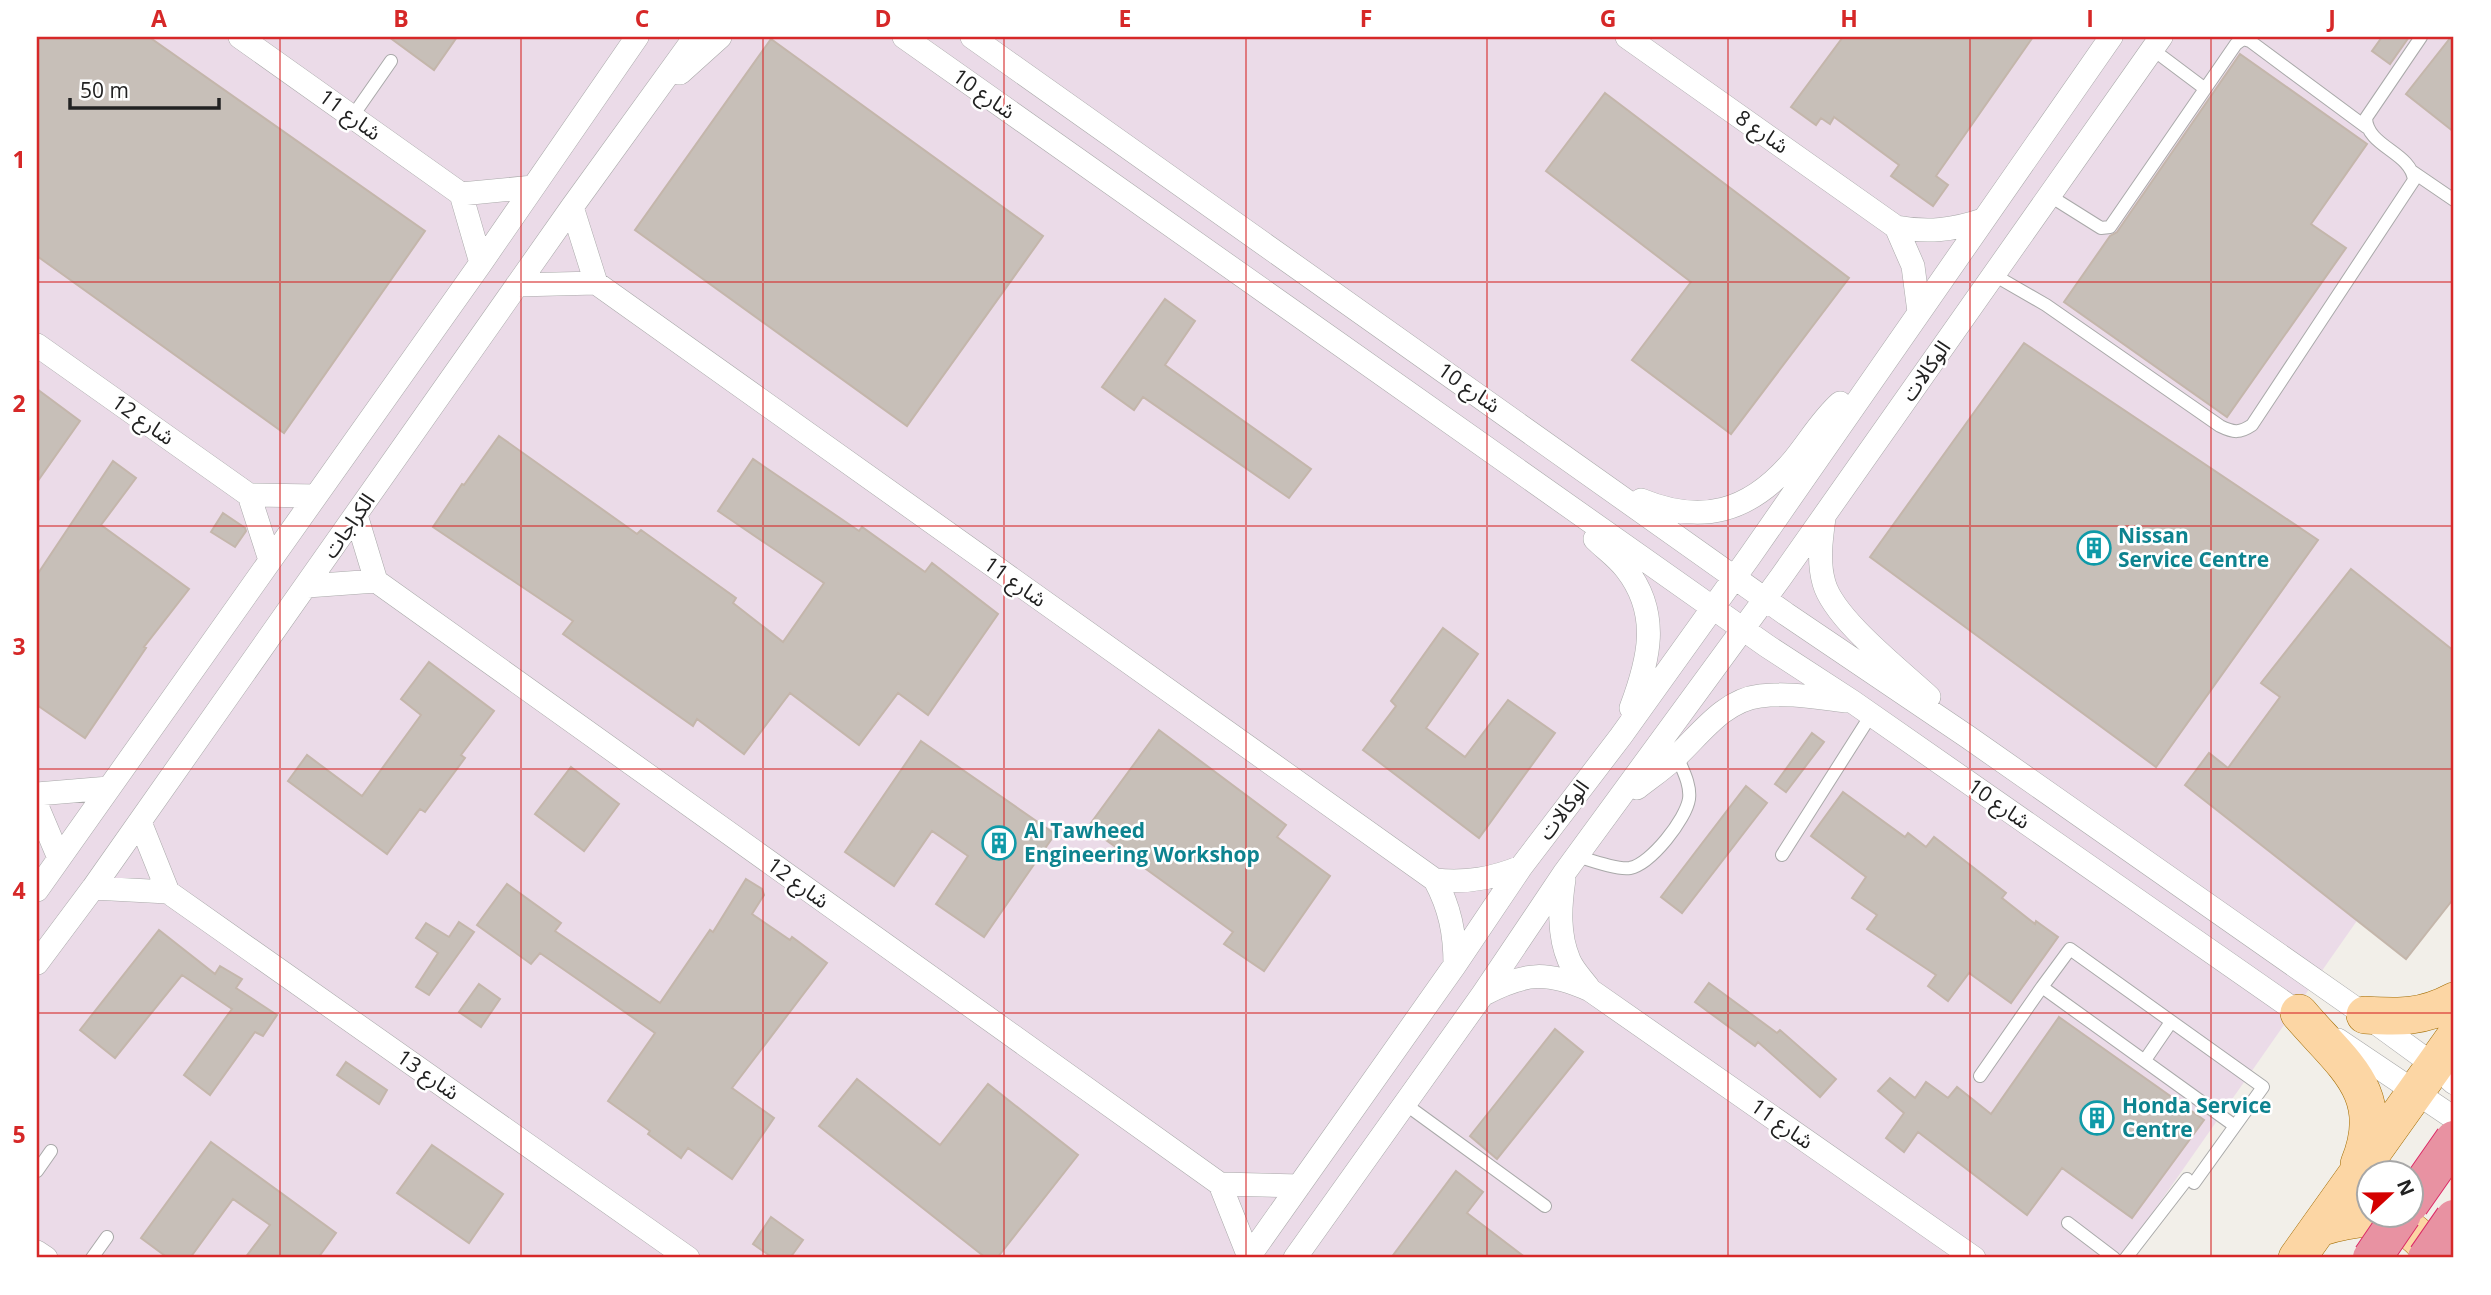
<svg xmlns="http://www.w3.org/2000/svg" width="2491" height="1295" font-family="'Open Sans','Noto Sans Arabic',sans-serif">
	<rect width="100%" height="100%" fill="#f2efe9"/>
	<path fill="#ebdbe8" d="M37,37H2454V782L2121,1258H37Z"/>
	<path fill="#c7bfb8" stroke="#c4b6ab" stroke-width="2" d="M37,37H149L425,231L284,433L37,256Z
		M389,37H457L434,70Z
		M1843,37H2033L1936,176L1948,185L1933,206L1891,176L1899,165L1834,117L1830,124L1821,118L1816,125L1791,107Z
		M2382,37H2409L2390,64L2372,51Z
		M2451,37H2454V132L2406,94Z
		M771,39L1043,236L907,426L635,230Z
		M2240,54L2367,144L2311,224L2346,248L2227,417L2064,302L2110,236L2117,232Z
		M1605,93L1849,278L1731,434L1632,360L1691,282L1546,171Z
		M1165,299L1195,321L1165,365L1311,469L1289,498L1143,397L1134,410L1102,387Z
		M2024,343L2318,540L2156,767L1870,557Z
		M37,389L80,421L37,482Z
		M499,436L637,534L641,530L736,598L733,603L783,642L824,583L718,511L753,459L859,531L862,527L925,572L932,563L998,614L928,715L898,693L859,745L790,693L744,754L697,719L693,726L563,634L573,621L433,527L462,484L464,485Z
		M113,461L136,478L101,525L189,589L144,647L146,648L85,738L37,705V575Z
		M223,513L245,528L246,531L235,547L211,532Z
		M2351,569L2454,651V898L2406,959L2185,785L2209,753L2228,768L2280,697L2261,683Z
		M1443,628L1478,654L1426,728L1465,757L1508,700L1555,733L1479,838L1363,750L1396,706L1391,701Z
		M429,662L494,711L461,755L465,758L425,812L420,809L387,854L288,781L307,755L362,796L421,715L401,699Z
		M1159,730L1286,825L1277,837L1330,876L1264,971L1224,944L1233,932L1088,827Z
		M1812,733L1824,742L1786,792L1775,784Z
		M921,741L1055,834L984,937L936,904L968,856L932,831L894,886L845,852Z
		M571,767L619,804L584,851L535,814Z
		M1746,786L1767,803L1682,913L1661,897Z
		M1843,792L1905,837L1908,833L1926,847L1934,837L2006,893L2002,898L2035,924L2036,921L2058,937L2011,1003L1969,973L1948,1001L1928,986L1936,975L1867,929L1877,915L1852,898L1866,877L1811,836Z
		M746,879L762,889L764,895L752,914L790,940L792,937L827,963L732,1088L774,1118L732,1179L688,1148L681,1158L648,1134L650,1131L608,1101L655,1033L540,953L531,964L477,925L507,884L561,923L555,931L660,1003L710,930L713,932Z
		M459,922L474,932L429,995L416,987L438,953L416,938L426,923L449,937Z
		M159,930L215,974L220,966L242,979L236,988L277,1015L263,1036L255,1032L210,1095L184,1075L232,1009L182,975L115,1058L80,1030Z
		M1709,983L1777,1033L1780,1030L1836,1079L1820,1097L1758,1042L1755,1046L1695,1002Z
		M479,984L500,999L481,1027L459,1012Z
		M2059,1017L2204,1120L2132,1218L2062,1168L2027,1215L1918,1132L1904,1152L1886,1138L1904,1113L1878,1091L1890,1078L1915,1098L1926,1082L1948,1098L1957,1087L1991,1114Z
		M1555,1029L1583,1052L1497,1159L1470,1136Z
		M346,1062L387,1090L379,1104L337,1075Z
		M857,1079L940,1145L988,1084L1078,1155L997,1258H986L819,1126Z
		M211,1142L336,1233L318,1258H245L270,1225L233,1199L190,1258H168L141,1238Z
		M432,1145L503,1194L469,1243L397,1193Z
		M1456,1171L1483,1192L1467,1213L1526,1258H1391Z
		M771,1217L803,1240L790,1258H773L753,1244Z"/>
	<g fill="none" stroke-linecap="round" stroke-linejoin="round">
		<defs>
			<path id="lane" d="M2152,49L2204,88
				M352,117L391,61
				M2413,172L2454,200
				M2050,196L2101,228L2110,227L2236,44L2243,39L2250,41L2366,127
				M1994,275L2046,305L2220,426C2234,433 2240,433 2252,425L2414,180C2411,152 2367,147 2366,118L2421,37
				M1782,855L1871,715
				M1577,856C1590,860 1617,870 1630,868C1651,864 1686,819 1689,799C1691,784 1682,769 1677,756
				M2145,1060L2171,1022
				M1980,1076L2042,987
				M1405,1104L1545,1206
				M37,1171L51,1151
				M2194,1183L2235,1126L2042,987L2070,949L2263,1087L2235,1126
				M2068,1223L2114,1258
				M92,1258L107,1237
				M2126,1258L2187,1179"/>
			<path id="street" d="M240,37L461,194L481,263
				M904,37L1767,646L1853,702L2309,1020
				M972,37L1786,614L1968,737L2365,1015L2435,1066L2454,1083
				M1627,37L1896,227C1928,233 1953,230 1983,220
				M680,73L720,37
				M461,194L533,187
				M572,207L596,283
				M1896,227L1913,266L1919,312
				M517,285L596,283L1435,880C1450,908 1455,933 1455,965
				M37,345L249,495L316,496
				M249,495L270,560
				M1641,500C1702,525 1749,512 1792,462C1808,443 1821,420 1840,403
				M356,515L376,581L1220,1184L1249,1257
				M1824,518C1821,540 1818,562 1824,583C1834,619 1900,670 1929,697
				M1595,539C1605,549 1618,558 1626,569C1661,614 1649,660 1631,708
				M307,586L376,581
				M1637,788C1651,777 1666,767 1679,754C1702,732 1725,700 1760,696C1789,692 1818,698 1846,701
				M37,794L109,788
				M37,806L59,858
				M140,822L168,892
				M1564,879C1560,906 1558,934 1569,960C1573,970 1582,979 1588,987
				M1435,880C1466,883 1492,879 1521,867
				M93,888L168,892L688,1258
				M37,890L481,263L637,37
				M37,963L93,888L572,207L695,37
				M1484,994C1526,972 1547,971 1590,990L1974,1258
				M2338,1040L2454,1118
				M1220,1184L1299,1186
				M37,1252L46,1258
				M1248,1258L1455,965L1521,867L1621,736L1750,556L2111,37
				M1295,1258L1483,994L1565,872L1781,577L2161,37"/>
			<path id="primary" d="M2299,1013C2341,1063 2389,1092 2359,1164
				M2365,1015C2400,1017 2422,1018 2454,1001
				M2319,1228C2365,1213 2407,1211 2435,1258
				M2297,1258L2454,1038"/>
		</defs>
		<use href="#lane" stroke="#a9a9a9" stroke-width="14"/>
		<use href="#street" stroke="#a9a9a9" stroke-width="24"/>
		<use href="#primary" stroke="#a06b00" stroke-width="38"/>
		<use href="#lane" stroke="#fff" stroke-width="12"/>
		<use href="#street" stroke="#fff" stroke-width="23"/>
		<use href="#primary" stroke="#fcd6a4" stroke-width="37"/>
		<defs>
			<path id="highway-bridge" d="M2410,1203L2454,1140
				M2372,1258L2402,1214
				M2427,1258L2454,1219"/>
		</defs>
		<use href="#highway-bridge" stroke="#dc2a67" stroke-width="40" stroke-linecap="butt"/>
		<use href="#highway-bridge" stroke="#e892a2" stroke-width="38"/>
	</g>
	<path fill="none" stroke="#d62828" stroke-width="2" stroke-opacity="0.55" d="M280,37V1258M521,37V1258M763,37V1258M1004,37V1258M1246,37V1258M1487,37V1258M1728,37V1258M1970,37V1258M2211,37V1258M37,282H2454M37,526H2454M37,769H2454M37,1013H2454"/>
	<defs>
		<symbol id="building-ring" viewBox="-11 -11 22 22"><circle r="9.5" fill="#fff" stroke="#0f9aa8" stroke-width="1.5"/><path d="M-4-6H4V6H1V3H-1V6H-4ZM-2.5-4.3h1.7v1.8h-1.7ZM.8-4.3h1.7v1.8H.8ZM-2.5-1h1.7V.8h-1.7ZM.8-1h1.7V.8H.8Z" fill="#0f9aa8"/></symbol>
	</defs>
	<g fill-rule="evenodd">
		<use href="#building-ring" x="2075" y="529" width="38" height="38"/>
		<use href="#building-ring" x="980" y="824" width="38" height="38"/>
		<use href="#building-ring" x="2078" y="1099" width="38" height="38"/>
	</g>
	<g text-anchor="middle" stroke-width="5" stroke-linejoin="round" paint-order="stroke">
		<g font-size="21" fill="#222" stroke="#fff">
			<text transform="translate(984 94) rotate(35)" y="7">شارع 10</text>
			<text transform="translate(350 115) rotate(36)" y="7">شارع 11</text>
			<text transform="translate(1762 132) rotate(35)" y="7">شارع 8</text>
			<text transform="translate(1926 371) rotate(-55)" y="7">الوكالات</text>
			<text transform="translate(1469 388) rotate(35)" y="7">شارع 10</text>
			<text transform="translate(143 420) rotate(35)" y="7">شارع 12</text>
			<text transform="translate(349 526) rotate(-55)" y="7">الكراجات</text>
			<text transform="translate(1015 582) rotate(35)" y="7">شارع 11</text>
			<text transform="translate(1999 804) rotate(35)" y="7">شارع 10</text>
			<text transform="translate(1564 810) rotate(-53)" y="7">الوكالات</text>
			<text transform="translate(798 883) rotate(36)" y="7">شارع 12</text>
			<text transform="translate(428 1075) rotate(35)" y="7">شارع 13</text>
			<text transform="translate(1782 1124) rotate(35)" y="7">شارع 11</text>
		</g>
		<g font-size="21" font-weight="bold" fill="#0d838f" stroke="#fff" text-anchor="start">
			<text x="2118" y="543">Nissan<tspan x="2118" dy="24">Service Centre</tspan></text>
			<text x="1024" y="838">Al Tawheed<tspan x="1024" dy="24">Engineering Workshop</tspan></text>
			<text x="2122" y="1113">Honda Service<tspan x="2122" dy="24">Centre</tspan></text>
		</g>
	</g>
	<rect width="2491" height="1295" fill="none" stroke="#ffffff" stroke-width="77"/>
	<g transform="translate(2390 1194) rotate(68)"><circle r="33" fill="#ffffff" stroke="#a7a7a7" stroke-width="2"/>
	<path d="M0-5L12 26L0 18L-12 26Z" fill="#d40000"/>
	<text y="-10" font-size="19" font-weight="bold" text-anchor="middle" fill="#222222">N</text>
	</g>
	<path d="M70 98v10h149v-10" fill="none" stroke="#222222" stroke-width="3.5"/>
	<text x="80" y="98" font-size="21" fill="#222222" stroke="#ffffff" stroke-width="5" paint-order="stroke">50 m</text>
	<rect x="38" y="38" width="2414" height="1218" fill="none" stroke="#d62828" stroke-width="2.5"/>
	<g font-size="23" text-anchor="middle" font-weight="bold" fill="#d62828">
		<text x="159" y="27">A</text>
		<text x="401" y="27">B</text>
		<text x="642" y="27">C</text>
		<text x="883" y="27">D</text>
		<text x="1125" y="27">E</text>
		<text x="1366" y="27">F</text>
		<text x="1608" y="27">G</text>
		<text x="1849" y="27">H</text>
		<text x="2090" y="27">I</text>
		<text x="2332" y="27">J</text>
		<text x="19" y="168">1</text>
		<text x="19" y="412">2</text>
		<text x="19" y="655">3</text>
		<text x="19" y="899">4</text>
		<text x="19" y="1143">5</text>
	</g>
</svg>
